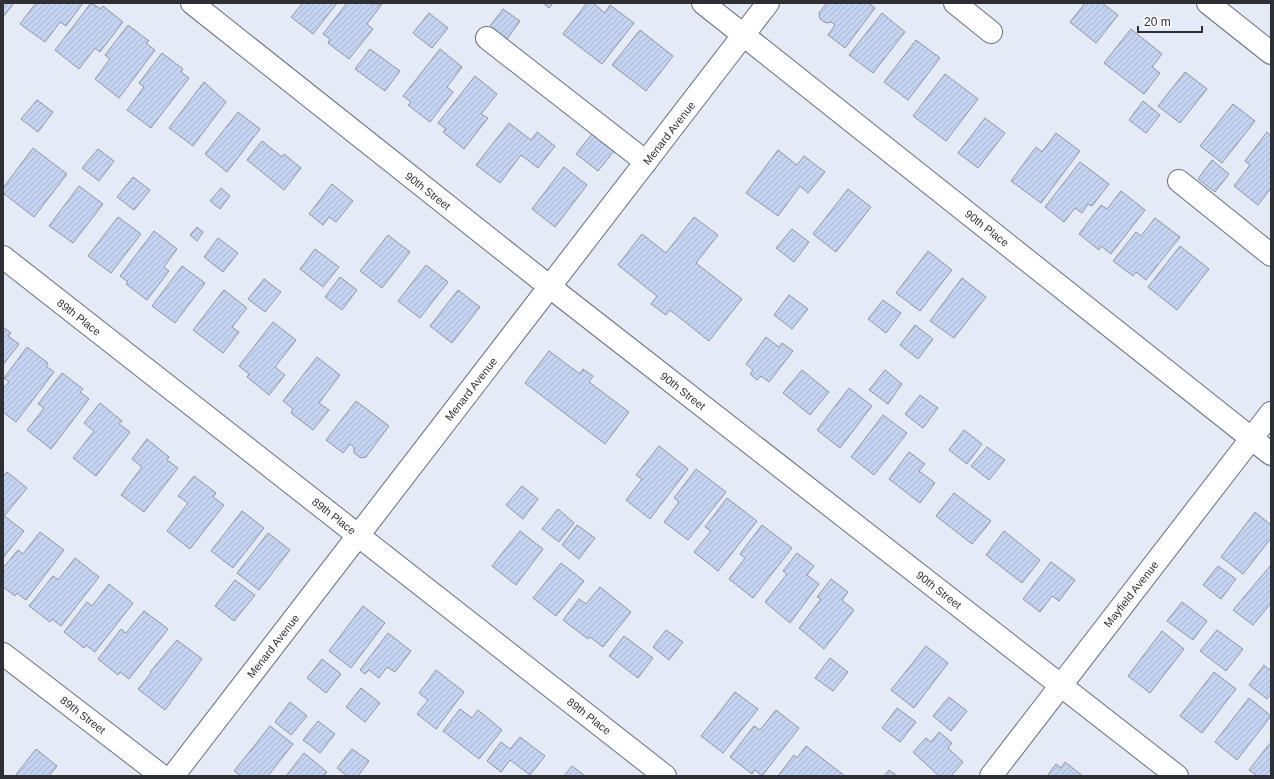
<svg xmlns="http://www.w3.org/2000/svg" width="1274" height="779" font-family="Arial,sans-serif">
	<defs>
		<pattern id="building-hatch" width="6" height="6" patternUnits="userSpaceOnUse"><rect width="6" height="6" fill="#c4d3f1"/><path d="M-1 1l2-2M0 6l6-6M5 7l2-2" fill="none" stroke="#a9b5cf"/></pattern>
	</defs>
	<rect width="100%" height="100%" fill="#e4eaf6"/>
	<path fill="url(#building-hatch)" stroke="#9096a1" d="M3,3H14L3,17Z
		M36,3H83L66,26L60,22L45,42L20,24Z
		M91,3L101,9L103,6L123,22L100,52L95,48L79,69L55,50Z
		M303,3H337L313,34L291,17Z
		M347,3L382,4L367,24L373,29L349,59L328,43L330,39L323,34Z
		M543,3H553L549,8Z
		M587,3H593L605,13L610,5L634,23L602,64L563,34Z
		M827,3H868L875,8L845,48L828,35L835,25L831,22L826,23L820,19L819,13Z
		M1085,3H1102L1118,15L1096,43L1070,22Z
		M503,9L520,21L507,39L490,26Z
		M429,13L448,28L432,48L413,33Z
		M882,13L905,32L873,73L849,55Z
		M128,25L149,41L146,43L155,50L119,98L95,79L110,59L105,55Z
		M1131,29L1162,54L1152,67L1160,73L1144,94L1104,63Z
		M640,30L673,56L646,91L612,65Z
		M916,40L940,58L908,100L884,82Z
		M370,49L400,71L385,91L355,69Z
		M440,49L462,67L447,87L453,92L430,122L408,105L411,102L403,96Z
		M162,53L183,69L181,72L189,78L151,128L127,110L144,87L139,83Z
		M1185,72L1207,89L1180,123L1158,106Z
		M945,74L978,99L946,141L913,116Z
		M475,76L497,94L481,114L488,118L464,149L443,132L446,129L438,123Z
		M204,82L226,102L193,146L169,128Z
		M37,100L53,112L38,132L21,119Z
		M1143,101L1160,115L1146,133L1129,120Z
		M1233,104L1255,121L1222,163L1200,146Z
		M238,112L260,129L227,172L205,154Z
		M985,118L1005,133L978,168L958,153Z
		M509,123L531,140L537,132L555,146L538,168L521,155L500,183L476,165Z
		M1267,132L1271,136V188L1258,205L1234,186L1250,165L1245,161Z
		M1056,133L1080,151L1041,203L1011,181L1036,147L1042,152Z
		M592,134L614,151L598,171L576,154Z
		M262,141L282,157L284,154L301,168L284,190L247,160Z
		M33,148L67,174L34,217L3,193V188Z
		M98,149L114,161L99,181L82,168Z
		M778,150L797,165L804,156L825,172L808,193L800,186L778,216L746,193Z
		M1212,160L1229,174L1215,192L1198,179Z
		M1080,162L1109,184L1092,206L1088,204L1082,213L1075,208L1064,222L1045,207Z
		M564,167L587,185L555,227L532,209Z
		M133,177L150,190L134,210L117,197Z
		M332,184L353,201L336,222L329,217L323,225L309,214Z
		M79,186L103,204L73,243L49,226Z
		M221,188L230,196L220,209L210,201Z
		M848,189L871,207L836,252L813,234Z
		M1121,191L1145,210L1111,254L1101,246L1099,250L1079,234L1101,205L1107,209Z
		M118,217L141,234L111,273L88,256Z
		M694,217L718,235L696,263L742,299L709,341L670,310L666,315L651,304L657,296L618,265L642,234L666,253Z
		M1155,218L1180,237L1146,280L1136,272L1133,276L1113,261L1136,232L1141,236Z
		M197,227L203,232L197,241L190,235Z
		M792,229L809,242L794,262L776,248Z
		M154,231L177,249L164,267L169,271L147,300L126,284L128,282L120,276Z
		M388,235L410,252L382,288L360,271Z
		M218,238L238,253L223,272L204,257Z
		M1180,246L1209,269L1177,310L1148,287Z
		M315,249L339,267L323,287L300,269Z
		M928,251L952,270L920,311L896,293Z
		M426,265L448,282L420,318L398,301Z
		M182,266L205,283L175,323L152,306Z
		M340,277L357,290L342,310L325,297Z
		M962,278L986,297L954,338L930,321Z
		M264,279L281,292L265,312L248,299Z
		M224,290L247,308L232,327L239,332L223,353L193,330Z
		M458,290L480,307L452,343L430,326Z
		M789,295L808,309L792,329L774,315Z
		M883,300L901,313L886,333L868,319Z
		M273,322L296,340L275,367L285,375L269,395L247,377L249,374L239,366Z
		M915,325L933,339L918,359L900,345Z
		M3,327L11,333L8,336L19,344L3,365Z
		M766,337L779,347L782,343L793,351L769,382L761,376L757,380L750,374L753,370L746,364Z
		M27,347L48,363L46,366L54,372L16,422L3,412V389L9,382L4,378Z
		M549,351L580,374L583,369L593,376L589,382L629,412L605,444L525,383Z
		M317,357L340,375L319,403L329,410L313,430L291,413L293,409L283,401Z
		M802,370L829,392L810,415L783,393Z
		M885,370L902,384L888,404L869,390Z
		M62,373L83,389L80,392L89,399L51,449L27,430L44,408L38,404Z
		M849,388L872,406L840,448L817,430Z
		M920,395L938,408L923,428L905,414Z
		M356,401L389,426L366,457L361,458L354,453V447L350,444L343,453L326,440Z
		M100,403L122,421L119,424L130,432L96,476L73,458L94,431L84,423Z
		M883,415L907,433L874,475L851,457Z
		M964,430L982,444L967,464L949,450Z
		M147,439L169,457L167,460L178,468L144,512L121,495L142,467L132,459Z
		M659,446L688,469L650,519L626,500L642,479L636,475Z
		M987,447L1005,460L989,480L971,466Z
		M909,452L925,464L919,471L935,483L920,503L889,479Z
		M696,469L726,492L688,540L664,522L679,502L674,498Z
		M7,472L27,488L5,515L3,513V477Z
		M194,476L216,493L213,497L224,505L190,549L167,531L188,503L178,496Z
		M522,486L538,499L523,519L506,505Z
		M954,493L991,521L972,544L936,516Z
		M727,498L757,521L718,571L694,552L711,531L705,527Z
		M558,509L574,523L559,542L542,529Z
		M242,511L264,528L233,568L211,551Z
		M1255,512L1271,525V538L1243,574L1221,557Z
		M3,515L24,531L3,558Z
		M577,525L595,538L579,559L562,545Z
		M762,525L792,548L753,598L729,579L745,558L740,554Z
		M520,531L543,549L516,585L492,566Z
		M1004,531L1040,560L1022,583L986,555Z
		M40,532L64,550L26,600L17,593L15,596L3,587V568L18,550L23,554Z
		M268,533L290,550L259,590L237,573Z
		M797,553L814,566L807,575L819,584L790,623L765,602L787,574L783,571Z
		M75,558L99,577L61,626L52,619L50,622L29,606L53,576L58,580Z
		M1051,562L1075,580L1059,601L1052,596L1040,612L1023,599Z
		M561,563L584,581L556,616L533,598Z
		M1271,565V603L1253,625L1233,610Z
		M1218,566L1236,579L1221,599L1203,585Z
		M831,579L848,592L842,600L854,610L824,649L799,628L821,599L817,597Z
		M235,580L255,595L234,621L215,606Z
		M109,584L133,603L95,652L86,645L84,648L64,632L87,602L92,606Z
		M600,587L631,612L603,647L590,637L588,639L563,620L579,599L586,604Z
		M1182,602L1207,621L1193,640L1167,621Z
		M363,606L385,623L351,668L329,651Z
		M144,611L168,629L129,679L120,672L118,675L98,659L121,629L126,633Z
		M666,630L683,642L669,660L653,647Z
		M1217,630L1243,649L1226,671L1200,651Z
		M1162,631L1184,649L1150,693L1128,676Z
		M388,633L411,651L395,672L387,667L379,678L369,670L365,674L360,670Z
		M624,636L653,658L638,678L609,656Z
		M177,640L202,659L165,710L138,689L151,673L150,672Z
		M926,646L948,663L914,708L891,690Z
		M830,658L848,672L833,691L815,678Z
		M322,659L341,674L326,693L307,678Z
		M1264,665L1271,671V694L1267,699L1249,685Z
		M436,670L464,692L436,729L417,714L428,700L419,693Z
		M1214,672L1236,689L1202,733L1180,716Z
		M361,688L380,703L365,722L346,707Z
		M735,692L758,709L723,753L701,736Z
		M949,697L967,711L951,731L933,716Z
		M1249,698L1271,716L1237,760L1215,742Z
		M290,702L307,716L291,735L275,722Z
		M897,708L916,722L900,742L882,728Z
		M460,709L472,718L478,710L502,730L479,759L443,731Z
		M776,710L799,728L762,776L755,770L752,774L730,757L754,726L760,730Z
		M318,721L335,734L320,753L303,740Z
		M270,726L293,744L268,776H241L234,771Z
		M939,732L952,743L948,748L963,762L951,776H939L913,752L926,738L931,742Z
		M520,737L545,756L530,775L510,760L501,772L487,761L501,742L510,749Z
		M1271,742V776H1257L1249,770Z
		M806,746L845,776H778L794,755L797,758Z
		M36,749L57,766L49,776H15Z
		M352,749L369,761L358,776H347L337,768Z
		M304,753L327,772L324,776H286Z
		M1065,762L1083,776H1047L1056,764L1061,768Z
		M572,766L585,776H564Z
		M889,770L897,776H884Z"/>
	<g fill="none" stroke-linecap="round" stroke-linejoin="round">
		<defs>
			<path id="minor" d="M192,3L550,287L1177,776
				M703,3L1271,454
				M955,3L991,32
				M1208,3L1271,53
				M487,38L646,162
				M1179,181L1271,255
				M3,257L665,776
				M3,654L162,776
				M173,776L768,3
				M991,776L1271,413"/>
		</defs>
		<use href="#minor" stroke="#6a707b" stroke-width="24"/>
		<use href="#minor" stroke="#fff" stroke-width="22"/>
	</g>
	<g text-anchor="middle" stroke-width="3.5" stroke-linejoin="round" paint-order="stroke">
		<g font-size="11" fill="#2d2f34" stroke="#fff">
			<text transform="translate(669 133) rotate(-52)" y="4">Menard Avenue</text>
			<text transform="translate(428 191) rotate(38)" y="4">90th Street</text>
			<text transform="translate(987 228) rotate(38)" y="4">90th Place</text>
			<text transform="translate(79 317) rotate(38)" y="4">89th Place</text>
			<text transform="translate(471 389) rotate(-52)" y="4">Menard Avenue</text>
			<text transform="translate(683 391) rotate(38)" y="4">90th Street</text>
			<text transform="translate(334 516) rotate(38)" y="4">89th Place</text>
			<text transform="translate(939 590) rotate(38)" y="4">90th Street</text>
			<text transform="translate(1131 594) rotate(-52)" y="4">Mayfield Avenue</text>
			<text transform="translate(273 646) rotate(-52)" y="4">Menard Avenue</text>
			<text transform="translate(83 715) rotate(38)" y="4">89th Street</text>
			<text transform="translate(589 716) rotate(38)" y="4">89th Place</text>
		</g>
	</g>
	<rect width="1274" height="779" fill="none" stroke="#2d2f34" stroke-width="8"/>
	<path d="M1138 26v6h64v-6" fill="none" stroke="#2d2f34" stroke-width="2"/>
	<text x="1144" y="26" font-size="12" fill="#2d2f34" stroke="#ffffff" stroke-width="3" paint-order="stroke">20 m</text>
</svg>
